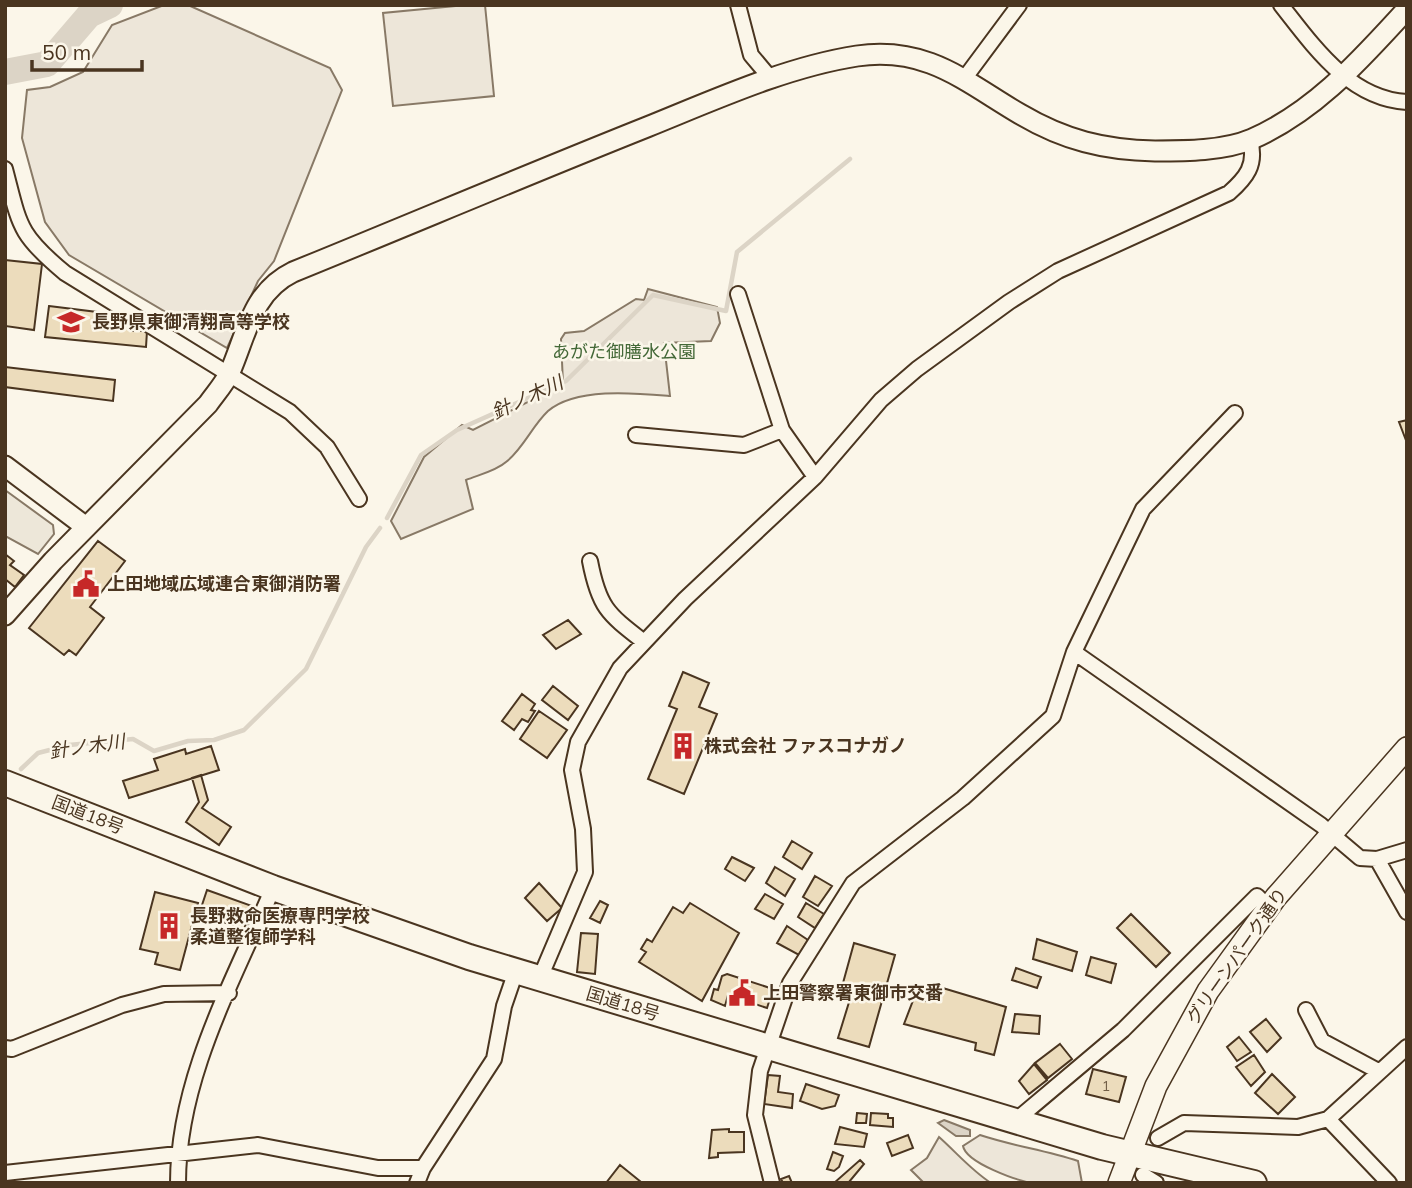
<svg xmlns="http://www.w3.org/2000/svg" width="1412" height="1188" font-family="Mulish,'Noto Sans JP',sans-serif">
	<rect width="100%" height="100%" fill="#fbf6e9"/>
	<path fill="#ede6d9" stroke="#887966" stroke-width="2" d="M164,5H188L330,68L342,90L274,261L258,281L227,348L69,255L45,222L22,138L27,90L50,87L83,72L112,25Z
		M466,5H485L494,96L393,106L383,13Z
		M648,289L717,307L720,323L711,341L664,343L670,396C636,393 576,387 548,411C532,426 523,449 506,462C496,471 478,475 466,480L473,509L401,539L391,521L424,457L462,425L473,430L563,384L561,339L565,333L584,331L636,299L644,300Z
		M980,1135C1013,1146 1045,1150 1078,1161L1082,1183C1066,1183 1049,1184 1033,1183C1018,1181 966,1163 963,1146Z
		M939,1137C957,1153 971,1170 991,1183H924L911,1170L927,1158Z"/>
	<path fill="#ede7d9" stroke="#887966" stroke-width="2" d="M5,490L53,525L54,534L38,554L5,536Z"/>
	<path fill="#dcd4c6" stroke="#887966" stroke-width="2" d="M944,1120L970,1130V1136H956L938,1123Z"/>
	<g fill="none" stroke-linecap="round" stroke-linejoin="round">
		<path stroke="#dcd4c6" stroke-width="4.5" d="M387,518L421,455L457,430L566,381L653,295L726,311L737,252L850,159
			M21,769L38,753L69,745L133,739L154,751L188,741L214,740L244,730L306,669L366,547L380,528"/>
		<path stroke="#dcd4c6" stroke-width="26" d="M5,72L47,64L89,15L110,5"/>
	</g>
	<path fill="#ecdcbc" stroke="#4a3520" stroke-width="2" d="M5,260L42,264L34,330L5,326Z
		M49,306L121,315V323L134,324L132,331H147L146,347L45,337Z
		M5,367L115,380L113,401L5,387Z
		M1407,420V443L1399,422Z
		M98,541L125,561L90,607L104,618L76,655L69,650L64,655L29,628Z
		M5,554L14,561L10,565L24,575L15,587L5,579Z
		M568,620L581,634L556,649L543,635Z
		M683,672L709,683L699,707L717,714L684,794L648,779L677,709L669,706Z
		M553,686L578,706L568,720L542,700Z
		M522,694L535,704L531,710L535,711L528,722L522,719L514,730L502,721Z
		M539,711L567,730L547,758L520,739Z
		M211,746L219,770L129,798L123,781L158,770L154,759L185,749L186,754Z
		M201,775L208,800L202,808L231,827L219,845L186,822L199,802L192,778Z
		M792,841L812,853L802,869L783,857Z
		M732,857L754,868L745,881L725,869Z
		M775,867L795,879L785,896L766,883Z
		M815,876L832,886L818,906L803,897Z
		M539,883L562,908L547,921L525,898Z
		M207,890L252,906L244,929L199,914Z
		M155,892L198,903L180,970L155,964L158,953L140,949Z
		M765,894L783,904L774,919L755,909Z
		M600,901L608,905L600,923L590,918Z
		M690,903L739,933L702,1001L639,962L646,952L641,949L647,939L652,942L673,907L683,913Z
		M806,903L824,914L815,928L798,917Z
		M1131,914L1170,953L1156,967L1117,928Z
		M787,926L808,940L799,955L777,943Z
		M581,933L598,934L595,974L577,972Z
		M1037,939L1077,952L1072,971L1033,959Z
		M854,943L895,955L869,1047L838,1038L854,986L843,983Z
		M1091,957L1116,964L1111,983L1086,975Z
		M1016,968L1041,977L1037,988L1012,980Z
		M727,974L773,989L767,1008L728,995L725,1006L711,1000L714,989L718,990L722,976Z
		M936,986L1006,1007L994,1055L975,1050L976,1043L904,1024L914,998L926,1001Z
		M1015,1014L1040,1016L1039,1034L1012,1032Z
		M1266,1019L1281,1038L1267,1052L1250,1032Z
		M1239,1037L1251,1052L1237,1061L1227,1047Z
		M1060,1044L1072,1059L1048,1078L1035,1063Z
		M1254,1055L1265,1072L1251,1086L1236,1067Z
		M1034,1064L1047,1080L1029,1094L1019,1081Z
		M1093,1069L1126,1077L1119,1102L1086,1094Z
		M1272,1074L1295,1097L1278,1114L1255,1093Z
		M768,1075L780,1076L778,1092L793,1094L792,1108L764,1104Z
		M806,1084L839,1095L835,1106L822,1109L800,1101Z
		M857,1113L867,1114L866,1123H856Z
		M871,1113L888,1114V1118H893V1127L870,1125Z
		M840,1127L867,1134L864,1147L835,1144Z
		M729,1129V1132H744V1152L718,1153V1157L709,1158L712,1130Z
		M908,1135L913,1148L892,1156L887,1143Z
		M833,1152L843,1156L839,1167L834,1171L827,1169Z
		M860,1160L864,1164L849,1182L834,1183Z
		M620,1165L641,1182V1183H606Z
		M789,1176L792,1183H783L781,1179Z"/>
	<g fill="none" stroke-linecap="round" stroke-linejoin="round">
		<defs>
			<path id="street" d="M738,5L751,55L772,80
				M1281,5C1314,47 1350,99 1407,102
				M964,79L1019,5
				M5,169C20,226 18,234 65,273L290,412L327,447L359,499
				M738,294L782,430L815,477
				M636,435L744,445L782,430
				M590,561C599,608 608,614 644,642
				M1074,652L1321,825L1360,858L1377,859L1407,850
				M1377,859L1407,912
				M540,978L585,872L583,829L572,770L578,742L620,668L685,599L815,477L881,400L917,369L1009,302L1058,271L1229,193C1246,178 1257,165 1250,140
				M1306,1010L1322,1041L1378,1071
				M5,1048L12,1049L122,1005L164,994L229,993
				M1328,1119L1389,1183
				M1015,1121L1123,1030L1257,896L1269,908
				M1158,1138L1184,1123L1298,1127L1328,1119L1407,1047
				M5,1173L258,1145L378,1168H423
				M1143,1175L1156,1183
				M178,1183C178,1078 233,982 273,888
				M417,1183L423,1168L494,1059L504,1006L516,971
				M772,1183L755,1115L760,1071L790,983L853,883L963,798L1053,716L1074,652L1143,509L1235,413"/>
			<path id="secondary" d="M5,466L86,527
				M5,615L53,561L208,404C215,394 225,383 230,372C247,333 252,292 293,272C411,224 529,174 647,127C714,100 786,67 857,56C927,46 964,81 1020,114C1064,140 1104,150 1155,151C1185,151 1224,151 1252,139C1316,111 1361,59 1407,9"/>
			<path id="primary" d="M1119,1183L1156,1086L1208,991L1276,897L1407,748"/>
			<path id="highway" d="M5,783L273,888L469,957L1102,1147L1254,1183"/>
		</defs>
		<use href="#street" stroke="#4a3520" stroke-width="18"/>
		<use href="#secondary" stroke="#4a3520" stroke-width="23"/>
		<use href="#primary" stroke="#4a3520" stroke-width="24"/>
		<use href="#highway" stroke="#4a3520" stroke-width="28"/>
		<use href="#street" stroke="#fbf6e9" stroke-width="14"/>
		<use href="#secondary" stroke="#fbf6e9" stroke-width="19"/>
		<use href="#primary" stroke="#fbf6e9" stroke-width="21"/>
		<use href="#highway" stroke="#fbf6e9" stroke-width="24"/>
	</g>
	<defs>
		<symbol id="school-bare" viewBox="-9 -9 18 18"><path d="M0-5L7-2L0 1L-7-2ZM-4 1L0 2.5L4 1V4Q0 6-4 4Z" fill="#c62828" stroke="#fbf6e9" stroke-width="2.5" paint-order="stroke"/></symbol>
		<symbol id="civic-bare" viewBox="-9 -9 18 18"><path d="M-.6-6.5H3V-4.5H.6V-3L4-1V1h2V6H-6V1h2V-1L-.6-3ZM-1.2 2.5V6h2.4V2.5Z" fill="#c62828" stroke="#fbf6e9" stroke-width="2.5" paint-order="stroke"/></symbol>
		<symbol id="building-bare" viewBox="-9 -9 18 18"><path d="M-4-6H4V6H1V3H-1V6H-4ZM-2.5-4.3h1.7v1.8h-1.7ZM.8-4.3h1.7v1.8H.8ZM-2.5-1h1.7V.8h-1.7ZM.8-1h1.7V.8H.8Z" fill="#c62828" stroke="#fbf6e9" stroke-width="2.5" paint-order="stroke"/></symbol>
	</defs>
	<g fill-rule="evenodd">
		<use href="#school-bare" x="52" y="303" width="38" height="38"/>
		<use href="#civic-bare" x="67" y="565" width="38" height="38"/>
		<use href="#building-bare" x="664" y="727" width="38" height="38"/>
		<use href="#building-bare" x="150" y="907" width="38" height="38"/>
		<use href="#civic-bare" x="723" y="974" width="38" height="38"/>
	</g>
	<g text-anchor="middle" stroke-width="5" stroke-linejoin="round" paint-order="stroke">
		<g font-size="14" fill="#725f47">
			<text x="1106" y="1091">1</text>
		</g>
		<g font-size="18" font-weight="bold" fill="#4a3520" stroke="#fbf6e9" text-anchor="start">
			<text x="92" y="328">長野県東御清翔高等学校</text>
			<text x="107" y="590">上田地域広域連合東御消防署</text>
			<text x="704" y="752">株式会社 ファスコナガノ</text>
			<text x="190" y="922">長野救命医療専門学校<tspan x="190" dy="21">柔道整復師学科</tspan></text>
			<text x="763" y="999">上田警察署東御市交番</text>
		</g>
		<g font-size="18" fill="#436837" stroke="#fbf6e9">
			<text x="624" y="358">あがた御膳水公園</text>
		</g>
		<g font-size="18" fill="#4a3520" stroke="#fbf6e9">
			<text transform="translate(88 815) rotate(21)" y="6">国道18号</text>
			<text transform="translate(1237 956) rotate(-55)" y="6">グリーンパーク通り</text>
			<text transform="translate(623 1004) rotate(17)" y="6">国道18号</text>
		</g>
		<g font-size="19" font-style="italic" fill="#4a3520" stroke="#fbf6e9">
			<text transform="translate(527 397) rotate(-25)" y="7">針ノ木川</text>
			<text transform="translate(87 746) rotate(-8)" y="7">針ノ木川</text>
		</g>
	</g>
	<rect width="1412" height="1188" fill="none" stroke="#4a3520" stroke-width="14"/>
	<path d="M32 60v10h110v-10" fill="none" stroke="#4a3520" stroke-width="3.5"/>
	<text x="42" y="60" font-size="21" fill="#4a3520" stroke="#fbf6e9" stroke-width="5" paint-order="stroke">50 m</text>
</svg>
